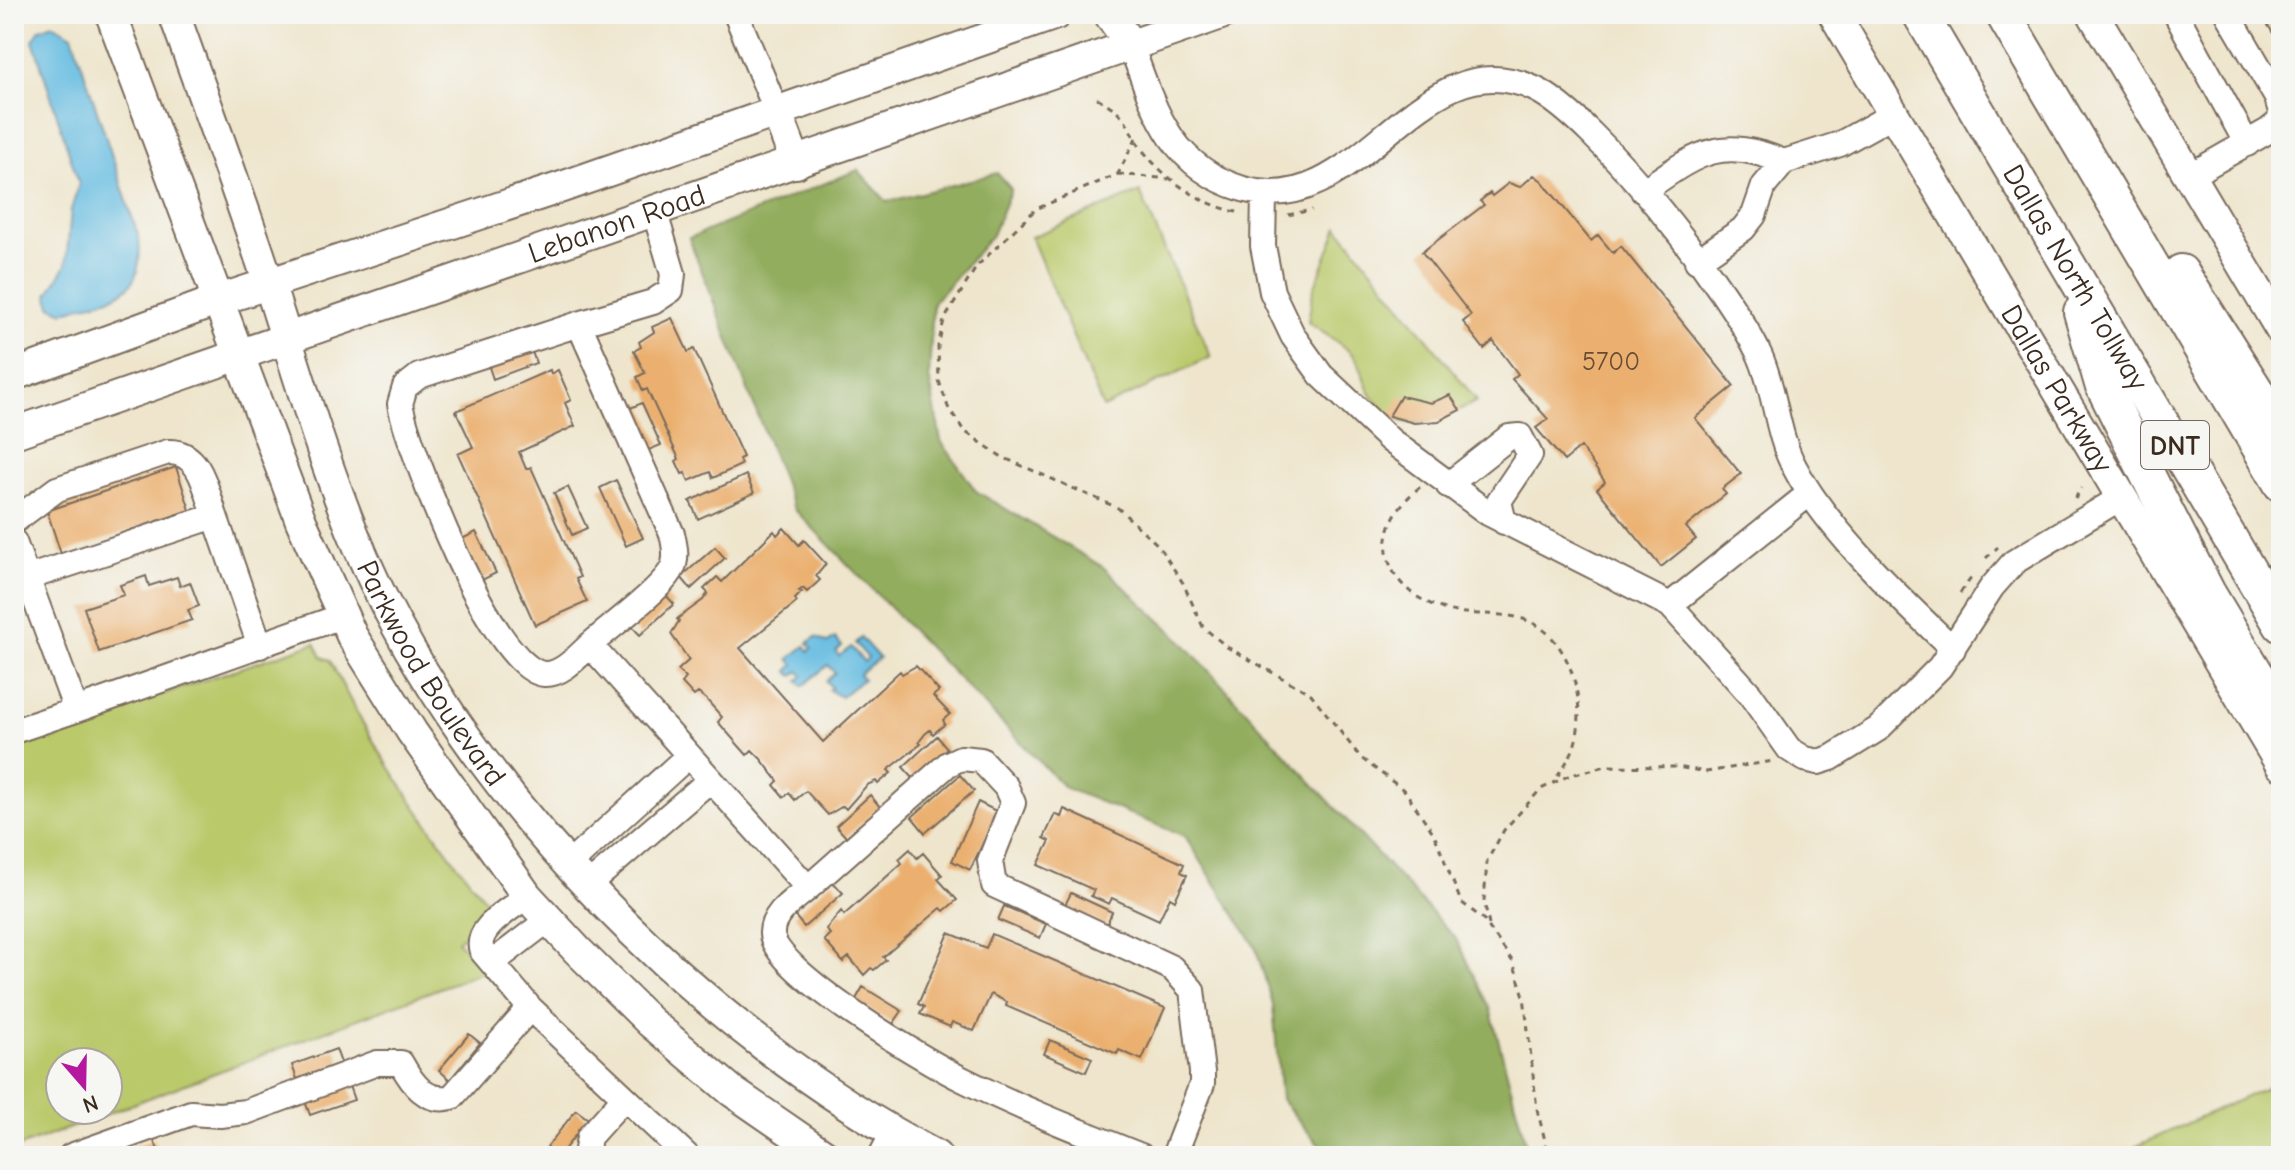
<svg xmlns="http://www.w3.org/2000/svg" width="2295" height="1170" font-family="'Comic Neue',sans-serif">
	<rect width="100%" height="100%" fill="#f6f6f2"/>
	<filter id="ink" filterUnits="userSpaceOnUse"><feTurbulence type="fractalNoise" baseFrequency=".0125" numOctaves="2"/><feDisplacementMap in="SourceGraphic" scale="16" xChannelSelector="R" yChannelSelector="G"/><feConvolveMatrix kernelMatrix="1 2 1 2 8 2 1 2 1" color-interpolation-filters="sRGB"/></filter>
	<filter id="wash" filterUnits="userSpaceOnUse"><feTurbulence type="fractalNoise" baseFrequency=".006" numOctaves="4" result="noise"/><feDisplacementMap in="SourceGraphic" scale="32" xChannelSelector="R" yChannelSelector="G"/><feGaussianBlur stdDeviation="1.8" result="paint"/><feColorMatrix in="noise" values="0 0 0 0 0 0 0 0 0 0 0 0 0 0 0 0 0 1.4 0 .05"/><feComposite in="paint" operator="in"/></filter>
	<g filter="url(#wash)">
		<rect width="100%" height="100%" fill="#eee5cc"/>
		<path fill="#bac96b" stroke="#7a7a44" stroke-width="2" fill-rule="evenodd" d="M1140,192L1211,357L1103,408L1031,237Z
			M1338,227L1477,401C1436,422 1398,442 1369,391C1363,380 1362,365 1354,356C1342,343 1322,333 1308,322L1313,291Z
			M315,643L322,657L330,660C372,750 431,833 493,910L457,941L487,970L14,1149V744ZM60,1062H108V1110H60Z
			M2281,1081V1156H2115Z"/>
		<path fill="#93ad5f" stroke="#676c3e" stroke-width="2" d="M858,170L887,202L997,173L1011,189L992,235L933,303L929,377L941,441L976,491L1103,567L1176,635L1456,939L1490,1008L1529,1156H1328L1281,1099L1273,1005L1255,946L1185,836L1065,788L794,509L689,238Z"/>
		<path fill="#64bbe1" stroke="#507280" stroke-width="2" d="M53,24L72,35L139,238C145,302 110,295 63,312L51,306L48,295L66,265L71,210L79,184L33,40L40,29Z
			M816,637L828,643L835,638L842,646L836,652L839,656L851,647L864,662L868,658L855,643L861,638L879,658L859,674L863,679L841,697L829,690L832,688L826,681L835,673L828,665L803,686L798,681L803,676L799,671L793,676L788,671L794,665L789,659L805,646L809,651L812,648L808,643Z"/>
		<g id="blocks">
			<path fill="#ebb06f" d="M2261,14H2281V46Z
				M1534,175L1542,181L1591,241L1598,235L1613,253L1621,246L1734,386L1695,418L1741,474L1722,489L1726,494L1686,527L1696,539L1661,567L1597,489L1605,482L1581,447L1564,461L1536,428L1548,419L1512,379L1518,374L1493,341L1484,349L1463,322L1471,315L1422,252L1484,205L1480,201L1490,193L1492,196L1509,183L1520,187Z
				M672,318L688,352L694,349L743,457L739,459L741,465L713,478L710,472L689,481L685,473L682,474L676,461L679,459L647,389L643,391L637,377L645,373L634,351L641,347L639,342L654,332L652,327Z
				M531,349L536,363L493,379L488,364Z
				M550,370L551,374L558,370L571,400L565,403L575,426L519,452L526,469L531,467L580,577L576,579L587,602L535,625L458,454L473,447L456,411Z
				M1450,395L1460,410L1439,421L1414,423L1389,416L1401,396L1431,403Z
				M642,403L661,445L646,451L628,409Z
				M176,467L190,510L61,554L47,511Z
				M746,475L754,493L698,519L690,501Z
				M616,480L643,538L626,546L600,488Z
				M568,487L587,528L572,535L554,493Z
				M784,528L799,545L804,540L826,564L816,576L820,580L807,592L803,588L799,591L802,592L795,599L797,602L740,648L823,742L900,671L902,674L916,666L939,691L933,696L950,714L943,720L945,724L933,734L930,730L925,734L919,742L921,744L888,770L891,773L878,784L876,781L867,785L846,809L843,806L828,815L806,791L795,800L789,793L784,797L774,785L778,781L761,759L752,750L747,755L718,722L722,717L706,699L698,693L694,696L682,683L686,678L678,670L689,660L671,634L679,621L677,619L703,600L708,593L704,589L717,577L722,582L774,531L777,535Z
				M476,532L496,573L482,580L462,539Z
				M715,547L725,558L691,589L681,577Z
				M146,576L149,586L177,577L180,586L190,582L199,606L188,610L192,620L99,652L84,608L124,595L120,585Z
				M663,592L674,604L640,635L629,623Z
				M937,736L947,748L913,778L903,767Z
				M960,775L974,791L925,833L912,817Z
				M870,795L880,807L846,837L836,826Z
				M978,802L998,812L970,870L952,861Z
				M1064,809L1184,864L1181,872L1187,875L1175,900L1170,897L1159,920L1112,898L1109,904L1091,896L1094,890L1038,865L1050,841L1044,838L1055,814L1061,817Z
				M910,849L917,858L923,853L942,875L938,879L957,900L944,911L941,908L883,957L886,960L874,970L871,968L864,975L849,957L843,962L824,940L830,934L826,929L841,911L844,915L902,863L899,859Z
				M832,881L843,893L804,927L794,915Z
				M1071,893L1112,912L1106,926L1064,907Z
				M1004,906L1046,924L1040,938L998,920Z
				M949,933L986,948L992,934L1165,1008L1142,1060L1119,1050L1117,1054L1006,1006L1007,1002L991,994L974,1031L952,1022L950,1027L920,1014L924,1007L918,1004Z
				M863,987L902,1011L893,1024L855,1001Z
				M469,1034L480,1043L450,1080L439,1070Z
				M1050,1040L1092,1058L1086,1072L1044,1054Z
				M336,1049L341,1063L297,1079L292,1065Z
				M349,1086L354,1100L310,1115L305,1101Z
				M576,1110L588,1119L559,1156L547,1147Z
				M154,1139L159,1153L149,1156H107Z"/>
		</g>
	</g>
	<g filter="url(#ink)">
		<use href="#blocks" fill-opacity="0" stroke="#7a6b5b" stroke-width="2"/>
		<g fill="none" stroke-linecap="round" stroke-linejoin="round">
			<defs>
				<path id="minor" d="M736,14L776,110
					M2176,14L2247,144
					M2228,14L2277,98L2281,112
					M1131,45C1154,109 1170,167 1243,189C1361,223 1419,34 1535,89C1597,119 1731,292 1760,356C1776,392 1776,434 1795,468C1827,530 1902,600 1953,649
					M2191,175L2268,131L2278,123L2281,115
					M1643,191C1697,154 1718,135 1784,162
					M1264,195L1263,246L1272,292L1293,336L1321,375L1390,440L1488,513L1670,605L1750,694L1789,749L1805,759L1818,762L1831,758L1878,729L1940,667L1992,587L2014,562L2122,497
					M655,213L673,274L671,290L653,302L579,324L672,534C675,546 678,560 671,571C657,593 611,626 590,645L808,888C794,900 771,914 772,934C772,970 927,1062 962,1079C1020,1108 1081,1132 1141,1156
					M1697,261L1743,229L1754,215L1764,186L1784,162L1840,144L1894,114
					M579,324L419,376L405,387L400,404C410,452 493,670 544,674C562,675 578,656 590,645
					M1448,485L1509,437L1520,436L1530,455L1499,501L1504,522
					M14,521L57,489L168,452C201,451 206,490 215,516
					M14,542L76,710L342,616
					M27,578L215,516L260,646
					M1670,605L1810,493
					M14,731L76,710
					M567,866L688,756
					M586,887L710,780
					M808,888L948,764L961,758L981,760L1006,787L1013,803L990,861L994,885L1172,968L1192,990L1202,1072V1084L1174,1156
					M527,896C512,908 473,929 482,951L530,1008L687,1156
					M492,963L548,920
					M71,1156L191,1113L220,1115L246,1112L377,1063H401C412,1083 426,1104 452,1097L530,1008
					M586,1156L589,1137L623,1099
					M881,1156L894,1131"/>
				<g id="major">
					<path d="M111,14L301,521L352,636L412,732L527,896L577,950L650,1022L733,1092L826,1156"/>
					<path id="s1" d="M174,14C208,108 242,202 273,296C301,384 327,474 364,559C469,798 706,1036 936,1156"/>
					<path d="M1109,14L1131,45"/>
					<path id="s2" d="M1834,14L2281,765"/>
					<path d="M2093,14L2281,330"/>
					<path d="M776,110L796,163"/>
					<path d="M14,375L219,300L562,187L1056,14"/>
					<path id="s3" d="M14,433L1221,14"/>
				</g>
				<g id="highway">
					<path id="s4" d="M1920,14L2281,625"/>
					<path d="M2003,14L2281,484"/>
					<path d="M2181,272L2281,430"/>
					<path d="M2081,312L2102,384L2158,496L2208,593L2281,715"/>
				</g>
			</defs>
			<use href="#minor" stroke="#7a6b5b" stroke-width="28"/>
			<use href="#major" stroke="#7a6b5b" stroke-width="34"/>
			<use href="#highway" stroke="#7a6b5b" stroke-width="38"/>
			<path stroke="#7a6b5b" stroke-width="3" stroke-dasharray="6 6" stroke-linecap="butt" d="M1097,98C1135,119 1122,124 1144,152C1167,181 1205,207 1242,213
				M1136,138L1118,174L1036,209L977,266L944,320L938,346L939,381L948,407L964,431L1002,457L1118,508L1158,545L1183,583L1203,627L1227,647L1311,694L1361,758L1405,791L1434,834L1461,902L1483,919L1513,962L1524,996L1537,1109L1549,1156
				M1118,174L1169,179
				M1288,215L1312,210
				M1420,487C1368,527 1378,587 1441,608C1466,618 1499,610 1526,620C1572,636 1590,710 1572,752C1567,763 1559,773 1553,784
				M2075,499L2081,488
				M1986,558L1998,547
				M1960,593L1972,577
				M1489,925L1484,901L1487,861L1504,830L1541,789L1568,776L1606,766L1677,767L1706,772L1773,761"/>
			<use href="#minor" stroke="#fff" stroke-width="24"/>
			<use href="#major" stroke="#fff" stroke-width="30"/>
			<use href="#highway" stroke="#fff" stroke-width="34"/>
		</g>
	</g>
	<g text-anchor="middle" stroke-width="7" stroke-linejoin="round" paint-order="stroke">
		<g font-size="26" fill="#674c32">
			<text x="1611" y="370">5700</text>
		</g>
		<rect fill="#f6f6f2" stroke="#73675e" stroke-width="2" x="2141" y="421" width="68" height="48" rx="6"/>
		<g font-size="28" font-weight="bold" fill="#3b2a1e">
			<text x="2175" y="455">DNT</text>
		</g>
		<g font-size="30" fill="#3b2a1e" stroke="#f6f6f2">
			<text dy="10" stroke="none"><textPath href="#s3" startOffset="638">Lebanon Road</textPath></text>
			<text dy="10" stroke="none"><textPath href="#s4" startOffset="306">Dallas North Tollway</textPath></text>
			<text dy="10" stroke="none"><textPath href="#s2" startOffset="436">Dallas Parkway</textPath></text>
			<text dy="10" stroke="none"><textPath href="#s1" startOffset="710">Parkwood Boulevard</textPath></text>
		</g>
	</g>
	<rect width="2295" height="1170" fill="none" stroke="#f6f6f2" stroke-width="48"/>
	<g transform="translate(84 1086) rotate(160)"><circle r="38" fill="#f6f6f2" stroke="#aba49d" stroke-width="2"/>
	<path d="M0-6L14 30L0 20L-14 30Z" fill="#b5179e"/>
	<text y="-12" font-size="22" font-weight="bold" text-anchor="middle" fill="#3b2a1e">N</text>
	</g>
</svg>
